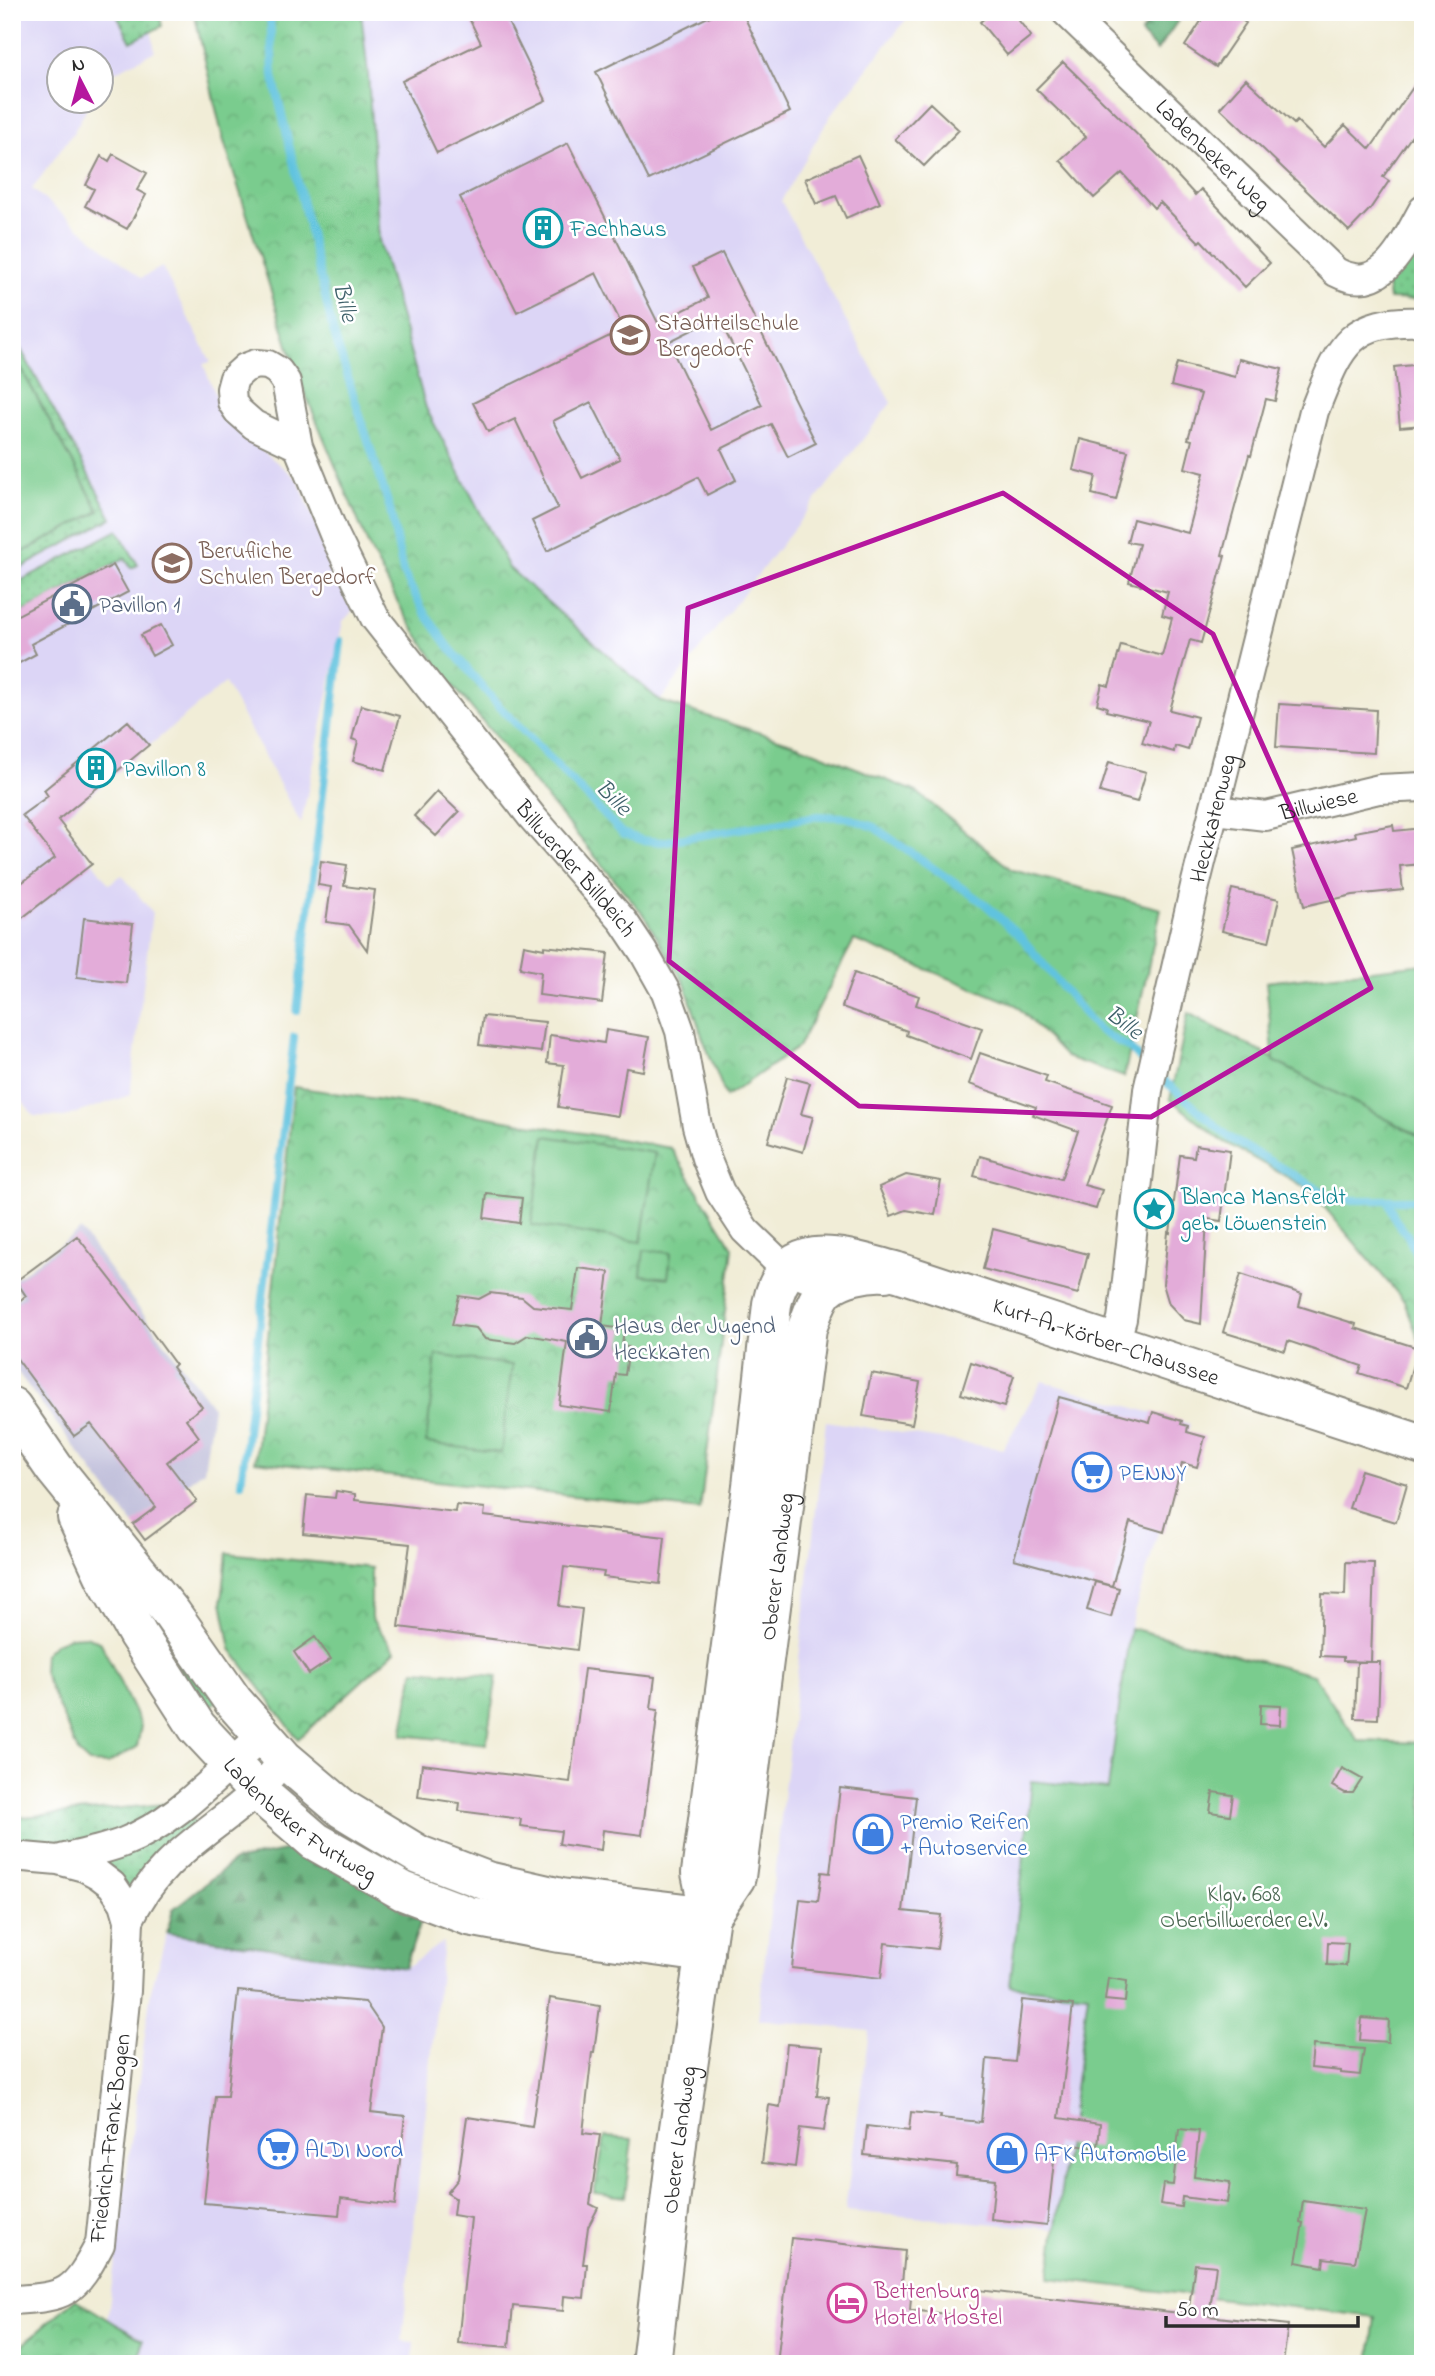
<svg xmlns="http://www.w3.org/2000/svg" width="1435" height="2376" font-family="'Indie Flower',sans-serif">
	<defs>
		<pattern id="grass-dots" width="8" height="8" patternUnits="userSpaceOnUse" patternTransform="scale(1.75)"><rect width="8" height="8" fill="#7acc8e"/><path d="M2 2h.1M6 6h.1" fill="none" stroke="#6aaf7b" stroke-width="1.8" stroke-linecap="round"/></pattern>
		<pattern id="forest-firs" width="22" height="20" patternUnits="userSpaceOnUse" patternTransform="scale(1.75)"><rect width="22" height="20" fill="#63b079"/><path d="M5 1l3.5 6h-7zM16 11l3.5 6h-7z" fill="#528f63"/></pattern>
		<pattern id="park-crowns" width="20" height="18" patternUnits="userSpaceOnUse" patternTransform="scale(1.75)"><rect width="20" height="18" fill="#7acc8e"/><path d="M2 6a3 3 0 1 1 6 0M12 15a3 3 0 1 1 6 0" fill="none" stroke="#6aaf7b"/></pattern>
	</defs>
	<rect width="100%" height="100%" fill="#fff"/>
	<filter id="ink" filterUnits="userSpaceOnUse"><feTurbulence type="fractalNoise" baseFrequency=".0143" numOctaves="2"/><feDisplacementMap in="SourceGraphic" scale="14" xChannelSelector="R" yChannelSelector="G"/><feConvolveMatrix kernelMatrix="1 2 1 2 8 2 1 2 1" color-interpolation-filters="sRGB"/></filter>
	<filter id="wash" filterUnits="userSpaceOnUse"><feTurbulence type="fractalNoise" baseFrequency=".00686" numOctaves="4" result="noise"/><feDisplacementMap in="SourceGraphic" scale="28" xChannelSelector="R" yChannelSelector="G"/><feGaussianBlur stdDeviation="1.57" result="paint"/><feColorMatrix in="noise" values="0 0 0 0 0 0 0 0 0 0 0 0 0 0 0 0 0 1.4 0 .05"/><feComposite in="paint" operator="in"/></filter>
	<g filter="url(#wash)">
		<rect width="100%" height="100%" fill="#f1edd7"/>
		<path fill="#dcd5f6" d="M12,12H148L155,51L102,79V60H60V102H84L86,110L73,133L32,189L141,278L162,267L211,362L203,364L226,420L298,480L348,602L354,610L343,621L301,824L225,683L61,819L109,884L122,875L152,912L130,1095L65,1117L34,1116L12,1087Z
			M361,12H912L831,115L781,201L891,403L660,701L509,568L426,408L379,240L368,74Z
			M1042,1381L1190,1424L1130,1627L1108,1789L1033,1781L1088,1994L1055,2229L845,2211L869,2031L758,2019L826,1421L1003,1449Z
			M167,1933L405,1968L443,1942L402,2341L414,2342L412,2364H127V2359L107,2322L151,1990Z"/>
		<path fill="#c2c1dc" d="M80,1230L213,1407L204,1470L133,1524L12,1365V1302L22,1295L12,1281Z"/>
		<path fill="url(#grass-dots)" stroke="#527c5c" stroke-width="2" d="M115,12H159L162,26L131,42Z
			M1413,250L1418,252L1423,273V300L1389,299L1387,285Z
			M12,333L112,518L12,573V558L99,511L12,352Z
			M118,530L138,565L131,568L125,558L16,616L12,632V585Z
			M1423,1544V1668L1413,1640Z
			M179,1654L219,1700L201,1712L173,1657Z
			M166,1804C111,1841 77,1844 12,1842V1818Z
			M187,1813L198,1826L131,1892L101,1857Z"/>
		<path fill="url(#forest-firs)" stroke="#476e52" stroke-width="2" d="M1155,12H1184L1157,51L1141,34Z
			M299,1848L423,1915L405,1968L167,1933L173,1909L234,1861Z"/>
		<path fill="url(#park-crowns)" stroke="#527c5c" stroke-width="2" d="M194,12H361L368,74L379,240L426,408L509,568L660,701L798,745L917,792L1012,870L1161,909L1124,1077L1066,1057L1016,1005L854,940L798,1047L726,1097L702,1036L685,984L643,914L444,675L404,614L369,547L297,374L222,135Z
			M1188,1013L1423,1138V1350L1404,1301L1310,1190L1221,1140L1170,1099Z
			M294,1087L411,1104L671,1148L733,1248L700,1510L255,1461Z
			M227,1553L371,1568V1618L395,1651L298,1739L231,1649L222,1602Z
			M414,1670L497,1676L486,1744L402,1735Z
			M605,2137L632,2139L625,2197L594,2193Z
			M75,2299L142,2340L139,2359H128L127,2364H12V2354Z"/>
		<path fill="#7acc8e" stroke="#527c5c" stroke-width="2" d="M12,352L99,511L12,558Z
			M1423,964V1138L1274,1061L1266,982Z
			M545,1136L655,1153L641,1242L531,1225Z
			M644,1250L671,1253L668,1278L641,1275Z
			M436,1355L512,1365L501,1453L426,1443Z
			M1130,1628L1313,1675L1358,1741L1423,1743V2364H1369L1375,2317L1049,2278L1088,1994L1010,1986L1032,1781L1108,1789Z
			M86,1636L101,1643L141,1726L137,1747L107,1764L89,1763L79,1754L43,1671L44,1654L55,1643L70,1637Z"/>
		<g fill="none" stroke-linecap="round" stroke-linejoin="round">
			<path stroke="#61c3df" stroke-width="8" d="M270,12L273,76L333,331L390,509L403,572L424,612L449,647L496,703L622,833L642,840L661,842L818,816L846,817L874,827L985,904L1021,937L1097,1029L1129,1048L1149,1067
				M297,1011L341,641
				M1158,1075L1230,1138L1337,1200H1423
				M1388,1201L1395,1219L1408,1236L1423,1269
				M241,1483L294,1037
				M1423,1580V1622"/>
		</g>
		<g id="blocks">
			<path fill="#e3acd9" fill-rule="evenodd" d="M466,12H503L546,100L437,153L402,81L481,43Z
				M718,12H742L790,112L649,180L596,72Z
				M992,12H1012L1031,36L1007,55L980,22Z
				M1207,12H1228L1246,23L1216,67L1185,46Z
				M1063,62L1160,157L1195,195L1201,189L1270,263L1245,287L1201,240L1199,242L1160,202L1154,208L1122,173L1094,198L1060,160L1086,137L1036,89Z
				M1423,73V120L1383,177L1389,181L1370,209L1349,231L1220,108L1246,79L1294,124L1297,121L1324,147L1345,125L1370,149Z
				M930,103L959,130L924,166L895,139Z
				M568,143L658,323L708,298L693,267L722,253L816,443L788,457L771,424L721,449L736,480L707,495L698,477L547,551L532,521L558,508L515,419L488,432L473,403L624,329L596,273L517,312L460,197ZM718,317L762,405L711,430L668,342ZM591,402L620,459L582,478L553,421Z
				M113,154L147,173L137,190L146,195L127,229L85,206L94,189L86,185L101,156L109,161Z
				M858,155L880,203L846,218L836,196L816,204L805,179Z
				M1239,359L1282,369L1275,401L1266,399L1251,456L1249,455L1222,555L1225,556L1201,643L1190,640L1170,710L1197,717L1188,750L1175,746L1174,752L1142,743L1149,721L1106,711L1107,707L1097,704L1102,684L1109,686L1121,645L1162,656L1172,618L1162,615L1168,592L1129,582L1139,544L1127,542L1133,519L1188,533L1204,473L1185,468L1192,440L1188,439L1201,394L1171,386L1177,363L1235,377Z
				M1423,364V425L1400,427L1394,367Z
				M1080,439L1128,451L1116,500L1092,494L1096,476L1073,470Z
				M113,565L128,592L31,644L36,654L12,667V608L16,616Z
				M161,625L172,645L152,656L141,635Z
				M1279,704L1376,710L1374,753L1276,747Z
				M361,705L400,716L385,770L353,761L358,741L352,739Z
				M128,721L149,745L58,820L92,864L22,918L12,904V890L55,858L22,815L48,796L44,790Z
				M1109,762L1146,772L1137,802L1100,792Z
				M437,791L459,812L436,836L414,816Z
				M1393,825L1394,831L1423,828V864L1400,866L1403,890L1353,895L1304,906L1292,850L1356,836L1355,832Z
				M321,861L347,865L344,886L375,890L367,950L349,925L326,922L331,887L318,885Z
				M1232,889L1279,899L1269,942L1222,931Z
				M84,918L133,924L126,983L77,977Z
				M524,945L544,949V946L608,953L602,1003L539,995L541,972L520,968Z
				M854,973L919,996L916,1005L982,1028L971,1059L906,1035L907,1031L842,1007Z
				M483,1016L545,1022L541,1052L479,1045Z
				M606,1030L649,1037L643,1071L626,1068L618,1116L558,1107L564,1065L547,1063L550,1035L604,1043Z
				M980,1053L1047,1076L1045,1082L1112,1105L1084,1185L1102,1190L1096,1209L974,1176L980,1156L1061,1179L1078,1131L1033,1115L1036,1107L969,1084Z
				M787,1077L810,1083L801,1114L813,1117L803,1152L768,1142Z
				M1196,1145L1230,1150L1221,1221L1207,1219L1201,1324L1184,1320L1169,1304L1163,1284L1168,1232L1170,1233L1180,1155L1194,1157Z
				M906,1175L941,1181L935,1215L906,1210L891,1216L879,1187Z
				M487,1194L522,1198L519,1223L484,1218Z
				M993,1229L1088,1254L1078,1294L983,1269Z
				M77,1236L151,1331L175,1364L172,1367L202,1407L186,1419L199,1437L167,1462L197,1501L145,1540L133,1524L156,1507L91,1424L74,1436L12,1352V1306L26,1296L16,1281Z
				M578,1268L609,1272L602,1326L624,1329L622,1346L629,1347L625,1375L616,1374L611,1412L559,1405L567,1342L528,1335L515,1343L485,1339L476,1328L452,1325L459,1296L479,1299L490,1293L522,1297L533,1306L572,1310Z
				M1241,1274L1302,1294L1299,1306L1356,1324L1355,1328L1418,1348L1406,1388L1359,1373L1362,1366L1288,1341L1285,1351L1223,1332Z
				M971,1362L1014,1376L1004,1407L961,1394Z
				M871,1373L920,1382L912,1424L863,1416Z
				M1059,1397L1150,1422L1153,1412L1182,1421L1181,1424L1188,1426L1187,1432L1205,1437L1197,1467L1182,1463L1164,1532L1130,1522L1112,1586L1014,1559Z
				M1361,1470L1407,1484L1396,1522L1349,1508Z
				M336,1491L355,1494V1500L455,1512L456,1505L485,1508L484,1516L665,1537L660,1584L603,1577L604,1572L564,1567L559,1606L582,1609L577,1650L399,1627L410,1544L303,1533L307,1495L335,1498Z
				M1346,1562L1374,1563L1371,1662L1343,1661V1657L1320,1656L1322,1594L1345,1595Z
				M1095,1582L1119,1588L1111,1617L1087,1610Z
				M315,1637L331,1659L309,1674L294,1652Z
				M1357,1662H1380L1378,1719L1355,1718Z
				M584,1669L655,1677L651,1709L658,1710L642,1835L603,1830L601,1850L559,1844L561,1831L520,1826L521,1819L459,1811L460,1803L418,1797L422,1764L570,1782Z
				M1261,1704L1281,1705L1280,1725L1260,1724Z
				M1342,1768L1362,1779L1353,1793H1345L1332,1786Z
				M840,1788L916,1797L903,1911L941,1915L937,1949L885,1943L881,1978L792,1968L800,1899L818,1901L822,1872L830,1873Z
				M1213,1792L1233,1795L1230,1815L1210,1812Z
				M1328,1942L1348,1943L1346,1966L1327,1965Z
				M1108,1978L1127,1981L1125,2002L1105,2000Z
				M238,1991L365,2002L382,2027L371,2112L405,2116L395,2205L341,2198L339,2215L204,2203L215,2096H227Z
				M550,1998L600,2006L594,2052H592L583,2133L600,2135L590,2204L598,2208L588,2227L583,2264H587L584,2298L564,2296L563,2311L513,2306L509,2347L458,2343L471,2218L453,2215L455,2198L447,2193L458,2179L467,2117L532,2127Z
				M1022,2000L1073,2005L1059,2118L1100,2124L1098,2148L1056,2143L1047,2225L991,2219L995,2179L956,2175L957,2165L864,2155L867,2126L909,2131L911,2112L941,2115L940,2118L981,2122L987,2059L1015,2062Z
				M1362,2018L1389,2020L1388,2042L1360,2040Z
				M787,2044L822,2047L817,2096L829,2097L824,2131L800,2128L795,2167L762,2163L769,2105L780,2107Z
				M1313,2045L1364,2049L1360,2075L1341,2073V2071L1311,2068Z
				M1179,2129L1199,2131L1194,2177L1230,2182L1227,2203L1182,2197L1181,2207L1160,2204L1163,2184L1173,2185Z
				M1303,2201L1365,2210L1355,2262L1324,2258L1323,2267L1296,2262L1303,2223L1300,2222Z
				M791,2238L905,2251L902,2283L912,2285L910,2310L975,2317L979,2290L1188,2314L1195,2264L1216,2266L1209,2316L1288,2325L1283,2364H777Z"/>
		</g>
	</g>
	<g filter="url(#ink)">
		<use href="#blocks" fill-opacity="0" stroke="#8e8c81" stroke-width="2"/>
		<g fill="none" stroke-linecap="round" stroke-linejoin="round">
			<defs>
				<g id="street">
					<path id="s1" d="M1066,12L1336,272C1384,297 1404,243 1423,210"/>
					<path id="s2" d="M298,446L254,425L238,411L232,402L231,389L234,378L245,368L256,364L268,365L278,371L286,382L298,446L334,534L375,618L532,817L623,921L643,951L666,992L680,1031L697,1126L706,1158L720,1192L745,1230L775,1259L805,1277"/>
					<path id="s3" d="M1215,810L1266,816L1379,789L1423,787"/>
					<path id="s4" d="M1115,1342L1122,1319L1126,1289L1148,1090L1195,886L1314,411C1339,349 1347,318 1423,322"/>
					<path d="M12,1856L58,1860L84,1867L99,1875L112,1885L124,1903L129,1920L126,1991L100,2244C74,2294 67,2297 12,2300"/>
					<path d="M61,1859C82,1854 104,1850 124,1842C178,1821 218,1773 262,1736"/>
					<path d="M129,1920C159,1856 205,1837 255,1793C266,1783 275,1770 284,1759"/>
				</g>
				<g id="secondary">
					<path d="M12,1407L54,1468L172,1614L233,1701L284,1759L343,1809L419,1855L487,1881L561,1898L710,1916"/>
					<path id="s5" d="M77,1517L105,1577L138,1635L197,1727L257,1791L315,1841L403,1891L469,1916L560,1933L705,1953"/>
					<path id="s6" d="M710,1916L736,1877L807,1328C812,1316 817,1297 827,1288C841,1276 867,1271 885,1272"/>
					<path id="s7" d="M651,2364L678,2135L710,1916L701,1873L752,1486L772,1304C787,1233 848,1259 898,1272L1423,1445"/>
				</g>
			</defs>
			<use href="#street" stroke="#8e8c81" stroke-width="32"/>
			<use href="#secondary" stroke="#8e8c81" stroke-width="42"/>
			<use href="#street" stroke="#fff" stroke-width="28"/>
			<use href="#secondary" stroke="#fff" stroke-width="38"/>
		</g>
	</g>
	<path fill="none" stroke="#b5179e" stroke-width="5" stroke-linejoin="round" d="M1003,493L1213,634L1371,988L1151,1117L859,1106L669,961L688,608Z"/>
	<defs>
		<symbol id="building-ring" viewBox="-11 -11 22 22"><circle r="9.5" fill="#fff" stroke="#0f9aa8" stroke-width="1.5"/><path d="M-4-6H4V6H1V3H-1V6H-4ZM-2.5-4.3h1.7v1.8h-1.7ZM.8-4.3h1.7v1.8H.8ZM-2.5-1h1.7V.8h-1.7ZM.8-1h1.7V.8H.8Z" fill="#0f9aa8"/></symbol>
		<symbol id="school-ring" viewBox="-11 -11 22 22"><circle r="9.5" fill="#fff" stroke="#8d6e63" stroke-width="1.5"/><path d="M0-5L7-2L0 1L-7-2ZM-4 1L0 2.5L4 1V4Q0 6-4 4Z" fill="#8d6e63"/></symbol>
		<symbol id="university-ring" viewBox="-11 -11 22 22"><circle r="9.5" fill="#fff" stroke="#8d6e63" stroke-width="1.5"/><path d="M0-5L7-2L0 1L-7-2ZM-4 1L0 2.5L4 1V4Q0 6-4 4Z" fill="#8d6e63"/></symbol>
		<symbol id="civic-ring" viewBox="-11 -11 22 22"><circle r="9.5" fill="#fff" stroke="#5c6f8a" stroke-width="1.5"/><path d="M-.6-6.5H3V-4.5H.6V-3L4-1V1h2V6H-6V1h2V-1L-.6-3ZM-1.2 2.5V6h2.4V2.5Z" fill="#5c6f8a"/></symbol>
		<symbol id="sight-ring" viewBox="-11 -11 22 22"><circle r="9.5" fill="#fff" stroke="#0f9aa8" stroke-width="1.5"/><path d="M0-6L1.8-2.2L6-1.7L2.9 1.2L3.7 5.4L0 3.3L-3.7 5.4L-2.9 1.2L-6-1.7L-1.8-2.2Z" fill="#0f9aa8"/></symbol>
		<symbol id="supermarket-ring" viewBox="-11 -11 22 22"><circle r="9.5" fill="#fff" stroke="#3f7fe0" stroke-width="1.5"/><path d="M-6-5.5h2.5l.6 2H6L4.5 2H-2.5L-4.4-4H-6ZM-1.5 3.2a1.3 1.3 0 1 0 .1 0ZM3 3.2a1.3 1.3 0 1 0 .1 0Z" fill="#3f7fe0"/></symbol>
		<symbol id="shop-ring" viewBox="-11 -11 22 22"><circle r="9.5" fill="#fff" stroke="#3f7fe0" stroke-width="1.5"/><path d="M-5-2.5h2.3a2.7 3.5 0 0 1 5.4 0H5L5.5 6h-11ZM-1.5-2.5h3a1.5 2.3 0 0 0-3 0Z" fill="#3f7fe0"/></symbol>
		<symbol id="hotel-ring" viewBox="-11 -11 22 22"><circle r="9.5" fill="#fff" stroke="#d1479c" stroke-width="1.5"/><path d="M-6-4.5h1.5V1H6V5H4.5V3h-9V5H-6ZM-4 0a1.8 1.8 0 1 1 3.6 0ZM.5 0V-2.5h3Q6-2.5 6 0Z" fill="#d1479c"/></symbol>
	</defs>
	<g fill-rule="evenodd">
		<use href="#building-ring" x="521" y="206" width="44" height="44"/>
		<use href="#school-ring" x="608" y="313" width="44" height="44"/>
		<use href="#university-ring" x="150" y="541" width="44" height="44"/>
		<use href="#civic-ring" x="50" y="582" width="44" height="44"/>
		<use href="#building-ring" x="74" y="746" width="44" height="44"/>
		<use href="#sight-ring" x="1132" y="1187" width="44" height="44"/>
		<use href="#civic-ring" x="565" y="1316" width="44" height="44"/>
		<use href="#supermarket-ring" x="1070" y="1450" width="44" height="44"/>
		<use href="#shop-ring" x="851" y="1812" width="44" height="44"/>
		<use href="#supermarket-ring" x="256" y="2127" width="44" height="44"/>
		<use href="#shop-ring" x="985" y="2131" width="44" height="44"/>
		<use href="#hotel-ring" x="825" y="2281" width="44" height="44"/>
	</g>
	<g text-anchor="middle" stroke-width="5" stroke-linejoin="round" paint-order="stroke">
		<g font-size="23" fill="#2b2b2b" stroke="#fff">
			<text dy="8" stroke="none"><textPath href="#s1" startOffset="205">Ladenbeker Weg</textPath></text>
			<text dy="8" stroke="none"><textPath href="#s3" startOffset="105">Billwiese</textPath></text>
			<text dy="8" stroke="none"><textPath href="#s4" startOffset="534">Heckkatenweg</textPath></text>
			<text dy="8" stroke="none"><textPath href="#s2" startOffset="744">Billwerder Billdeich</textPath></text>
			<text dy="8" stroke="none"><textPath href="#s7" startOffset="1442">Kurt-A.-Körber-Chaussee</textPath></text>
			<text dy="8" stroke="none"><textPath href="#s6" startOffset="360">Oberer Landweg</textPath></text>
			<text dy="8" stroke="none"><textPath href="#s5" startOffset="382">Ladenbeker Furtweg</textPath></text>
			<text transform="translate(109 2138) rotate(-83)" y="8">Friedrich-Frank-Bogen</text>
			<text dy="8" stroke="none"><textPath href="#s7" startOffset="226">Oberer Landweg</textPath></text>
		</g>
		<g font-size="23" fill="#0d838f" stroke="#fff" text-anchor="start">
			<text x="570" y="236">Fachhaus</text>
			<text x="123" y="776">Pavillon 8</text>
			<text x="1181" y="1204">Blanca Mansfeldt<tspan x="1181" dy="26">geb. Löwenstein</tspan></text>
		</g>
		<g font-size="23" fill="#785e54" stroke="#fff" text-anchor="start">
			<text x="657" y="330">Stadtteilschule<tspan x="657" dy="26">Bergedorf</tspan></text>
			<text x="199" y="558">Berufliche<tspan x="199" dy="26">Schulen Bergedorf</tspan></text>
		</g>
		<g font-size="23" fill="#4e5e75" stroke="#fff" text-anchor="start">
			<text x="99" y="612">Pavillon 1</text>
			<text x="614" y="1333">Haus der Jugend<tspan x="614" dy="26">Heckkaten</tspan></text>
		</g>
		<g font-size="23" fill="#366cbe" stroke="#fff" text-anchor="start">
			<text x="1119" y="1480">PENNY</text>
			<text x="900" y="1829">Premio Reifen<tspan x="900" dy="26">+ Autoservice</tspan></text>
			<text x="305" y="2157">ALDI Nord</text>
			<text x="1034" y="2161">AFK Automobile</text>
		</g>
		<g font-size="23" fill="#47634e" stroke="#fff">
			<text x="1244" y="1901">Klgv. 608<tspan x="1244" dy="26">Oberbillwerder e.V.</tspan></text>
		</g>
		<g font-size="23" fill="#b23c85" stroke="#fff" text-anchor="start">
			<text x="874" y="2298">Bettenburg<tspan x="874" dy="26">Hotel &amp; Hostel</tspan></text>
		</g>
		<g font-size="24" font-style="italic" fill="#3e606a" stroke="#fff">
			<text transform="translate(346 302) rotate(76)" y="8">Bille</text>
			<text transform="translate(614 797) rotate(45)" y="8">Bille</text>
			<text transform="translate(1125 1022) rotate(37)" y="8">Bille</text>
		</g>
	</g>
	<rect width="1435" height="2376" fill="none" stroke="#fff" stroke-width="42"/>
	<g transform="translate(80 80) rotate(354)"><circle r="33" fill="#ffffff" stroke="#aaaaaa" stroke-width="2"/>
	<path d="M0-5L12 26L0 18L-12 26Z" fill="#b5179e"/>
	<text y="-10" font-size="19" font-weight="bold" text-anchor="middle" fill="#2b2b2b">N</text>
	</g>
	<path d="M1166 2316v10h192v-10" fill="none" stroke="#2b2b2b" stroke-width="3.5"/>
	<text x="1176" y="2316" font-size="21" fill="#2b2b2b" stroke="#ffffff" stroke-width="5" paint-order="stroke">50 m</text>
</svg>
